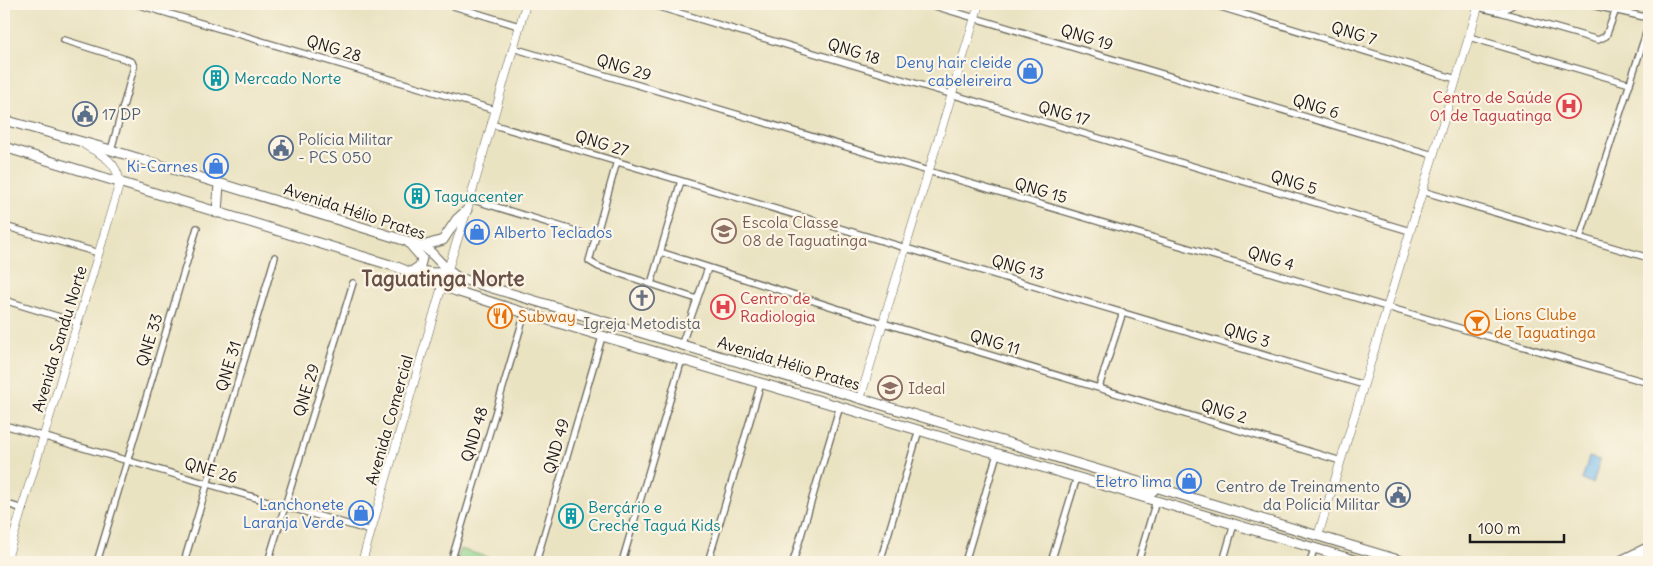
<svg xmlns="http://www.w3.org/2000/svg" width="1653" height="566" font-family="Delius,sans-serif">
	<rect width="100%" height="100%" fill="#fcf5e5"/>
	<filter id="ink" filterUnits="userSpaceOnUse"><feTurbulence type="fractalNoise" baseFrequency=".02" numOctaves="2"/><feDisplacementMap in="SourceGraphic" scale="10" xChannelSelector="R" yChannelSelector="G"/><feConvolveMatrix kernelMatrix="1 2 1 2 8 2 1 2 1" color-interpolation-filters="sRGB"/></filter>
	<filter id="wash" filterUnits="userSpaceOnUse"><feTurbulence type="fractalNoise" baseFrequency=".0096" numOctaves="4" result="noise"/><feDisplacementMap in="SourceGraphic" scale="20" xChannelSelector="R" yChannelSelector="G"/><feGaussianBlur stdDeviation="1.12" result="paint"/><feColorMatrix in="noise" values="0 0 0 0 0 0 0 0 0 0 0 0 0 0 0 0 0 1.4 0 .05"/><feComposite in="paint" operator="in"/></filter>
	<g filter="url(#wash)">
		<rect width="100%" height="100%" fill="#eae3c2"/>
		<path fill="#91d68f" stroke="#567956" d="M460,549L504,562H456Z"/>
		<path fill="#79bef0" stroke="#4a6d86" d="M1589,457L1600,460L1593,483L1582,480Z"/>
	</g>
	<g filter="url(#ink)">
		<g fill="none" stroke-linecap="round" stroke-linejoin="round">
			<defs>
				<path id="street" d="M136,4L495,110
					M447,4L519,26
					M649,4L1410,231
					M928,4L1433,155
					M1211,4L1456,79
					M1587,4L1649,18
					M1478,7L1500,12L1598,40L1606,36L1615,12
					M166,12L168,4
					M1500,12L1514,4
					M1469,37L1630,84
					M64,40L125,59L132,62L134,67L111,150
					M513,48L1387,307L1649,383
					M491,124L1364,385
					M617,161L589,261L599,267L697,299
					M1422,191L1649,258
					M470,199L595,237
					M4,226L99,253
					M1580,238L1648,27
					M660,252L883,323L1341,461
					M651,284L681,181
					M4,300L79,323
					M681,346L708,268
					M1099,387L1123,312
					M4,425L371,531
					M4,503L23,509
					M97,562L197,228
					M184,562L275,257
					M268,562L353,283
					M451,562L525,313
					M536,562L602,337
					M622,562L682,359
					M708,562L761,383
					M793,562L840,406
					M880,562L919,430
					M965,562L997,454
					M1051,562L1077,477
					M1138,562L1156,501
					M1223,562L1234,524
					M1310,562L1314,549"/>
				<path id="secondary" d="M447,272L467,210L526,4
					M860,399L979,4
					M1318,536L1479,4
					M6,562L120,182C116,161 103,155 85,145
					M362,562L442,286"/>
				<path id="primary" d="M4,120L111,150L423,246C437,256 444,270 459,278L1405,562
					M4,147L397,267L456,291L525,313L1361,562
					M217,213L219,184
					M409,243L422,258L420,266L414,270
					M423,246L443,240L457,219L467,210
					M414,270L433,273L447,272
					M1112,485L1120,483L1153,491
					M1618,562L1649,547"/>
				<path id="highway" d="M1636,562L1649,552"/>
			</defs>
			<use href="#street" stroke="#646256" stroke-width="8"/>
			<use href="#secondary" stroke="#646256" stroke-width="9"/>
			<use href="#primary" stroke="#646256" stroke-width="11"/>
			<use href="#highway" stroke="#646256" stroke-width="12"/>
			<use href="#street" stroke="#fff" stroke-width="5.5"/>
			<use href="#secondary" stroke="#fff" stroke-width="8"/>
			<use href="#primary" stroke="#fff" stroke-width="9"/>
			<use href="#highway" stroke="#fff" stroke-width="10"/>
		</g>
	</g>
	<defs>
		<symbol id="shop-ring" viewBox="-11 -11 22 22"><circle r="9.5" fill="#fcf5e5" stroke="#3f7fe0" stroke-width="1.5"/><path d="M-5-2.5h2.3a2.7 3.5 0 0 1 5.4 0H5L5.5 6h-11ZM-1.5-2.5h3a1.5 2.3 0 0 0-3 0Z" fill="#3f7fe0"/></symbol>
		<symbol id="building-ring" viewBox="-11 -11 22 22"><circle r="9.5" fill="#fcf5e5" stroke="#0f9aa8" stroke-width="1.5"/><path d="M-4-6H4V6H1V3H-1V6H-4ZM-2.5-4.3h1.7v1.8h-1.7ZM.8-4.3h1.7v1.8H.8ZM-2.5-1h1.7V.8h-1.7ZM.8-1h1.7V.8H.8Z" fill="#0f9aa8"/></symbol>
		<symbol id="hospital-ring" viewBox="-11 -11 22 22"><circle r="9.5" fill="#fcf5e5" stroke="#e0444e" stroke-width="1.5"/><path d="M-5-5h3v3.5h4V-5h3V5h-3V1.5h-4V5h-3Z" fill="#e0444e"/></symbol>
		<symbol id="civic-ring" viewBox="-11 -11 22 22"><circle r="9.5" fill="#fcf5e5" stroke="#5c6f8a" stroke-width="1.5"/><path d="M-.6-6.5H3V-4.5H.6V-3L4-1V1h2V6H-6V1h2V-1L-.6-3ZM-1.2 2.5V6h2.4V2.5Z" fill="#5c6f8a"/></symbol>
		<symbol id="school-ring" viewBox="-11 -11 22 22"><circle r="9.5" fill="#fcf5e5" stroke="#8d6e63" stroke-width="1.5"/><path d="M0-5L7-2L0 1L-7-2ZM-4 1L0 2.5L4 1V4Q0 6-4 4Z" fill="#8d6e63"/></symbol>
		<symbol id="church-ring" viewBox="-11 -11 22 22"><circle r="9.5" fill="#fcf5e5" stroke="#6b7280" stroke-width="1.5"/><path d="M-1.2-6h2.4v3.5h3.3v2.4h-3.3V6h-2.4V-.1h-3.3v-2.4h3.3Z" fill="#6b7280"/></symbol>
		<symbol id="restaurant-ring" viewBox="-11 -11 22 22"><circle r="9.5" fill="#fcf5e5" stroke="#e8710a" stroke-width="1.5"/><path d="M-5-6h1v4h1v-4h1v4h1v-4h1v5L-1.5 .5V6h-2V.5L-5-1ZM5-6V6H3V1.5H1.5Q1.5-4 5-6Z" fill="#e8710a"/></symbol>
		<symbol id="bar-ring" viewBox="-11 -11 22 22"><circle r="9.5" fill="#fcf5e5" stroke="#e8710a" stroke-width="1.5"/><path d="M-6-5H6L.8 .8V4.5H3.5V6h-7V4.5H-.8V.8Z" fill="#e8710a"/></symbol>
	</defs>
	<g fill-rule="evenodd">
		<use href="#shop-ring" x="1016" y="57" width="28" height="28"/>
		<use href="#building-ring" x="202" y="64" width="28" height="28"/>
		<use href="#hospital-ring" x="1555" y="92" width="28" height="28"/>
		<use href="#civic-ring" x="71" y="100" width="28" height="28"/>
		<use href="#civic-ring" x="267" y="134" width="28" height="28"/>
		<use href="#shop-ring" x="202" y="152" width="28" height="28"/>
		<use href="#building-ring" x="403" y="182" width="28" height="28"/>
		<use href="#school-ring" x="710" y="217" width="28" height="28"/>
		<use href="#shop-ring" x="463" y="218" width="28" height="28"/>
		<use href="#church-ring" x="628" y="284" width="28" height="28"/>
		<use href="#hospital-ring" x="709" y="293" width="28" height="28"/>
		<use href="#restaurant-ring" x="486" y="302" width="28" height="28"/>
		<use href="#bar-ring" x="1463" y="309" width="28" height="28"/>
		<use href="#school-ring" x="876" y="374" width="28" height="28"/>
		<use href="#shop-ring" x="1175" y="467" width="28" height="28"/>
		<use href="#civic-ring" x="1384" y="481" width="28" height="28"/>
		<use href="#shop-ring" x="347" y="499" width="28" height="28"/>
		<use href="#building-ring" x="557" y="502" width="28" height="28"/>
	</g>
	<g text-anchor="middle" stroke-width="4.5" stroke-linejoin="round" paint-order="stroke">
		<g font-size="16" fill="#1c1c1c" stroke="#fcf5e5">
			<text transform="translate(1354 33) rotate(17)" y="6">QNG 7</text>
			<text transform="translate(1087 37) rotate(17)" y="6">QNG 19</text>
			<text transform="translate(334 48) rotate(17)" y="6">QNG 28</text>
			<text transform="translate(854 51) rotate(17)" y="6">QNG 18</text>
			<text transform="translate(624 67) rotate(17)" y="6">QNG 29</text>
			<text transform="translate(1316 106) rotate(17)" y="6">QNG 6</text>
			<text transform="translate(1064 113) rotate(16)" y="6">QNG 17</text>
			<text transform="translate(602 143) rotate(17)" y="6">QNG 27</text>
			<text transform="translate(1294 182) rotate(17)" y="6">QNG 5</text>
			<text transform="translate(1041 190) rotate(16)" y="6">QNG 15</text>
			<text transform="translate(355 211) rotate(18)" y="6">Avenida Hélio Prates</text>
			<text transform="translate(1271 258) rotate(17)" y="6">QNG 4</text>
			<text transform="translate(1018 267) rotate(16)" y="6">QNG 13</text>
			<text transform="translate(1247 335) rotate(17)" y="6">QNG 3</text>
			<text transform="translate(59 339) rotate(-73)" y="6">Avenida Sandu Norte</text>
			<text transform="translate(149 340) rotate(-73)" y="6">QNE 33</text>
			<text transform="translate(995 342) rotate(17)" y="6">QNG 11</text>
			<text transform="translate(789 363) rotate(17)" y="6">Avenida Hélio Prates</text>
			<text transform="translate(228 366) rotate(-73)" y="6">QNE 31</text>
			<text transform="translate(306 390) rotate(-73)" y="6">QNE 29</text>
			<text transform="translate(1224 411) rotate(17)" y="6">QNG 2</text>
			<text transform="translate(389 420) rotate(-74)" y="6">Avenida Comercial</text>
			<text transform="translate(474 434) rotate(-73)" y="6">QND 48</text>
			<text transform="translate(556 446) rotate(-74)" y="6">QND 49</text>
			<text transform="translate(211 470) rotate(16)" y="6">QNE 26</text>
		</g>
		<g font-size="16" fill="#366cbe" stroke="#fcf5e5" text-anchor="end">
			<text x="1012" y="68">Deny hair cleide<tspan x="1012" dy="18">cabeleireira</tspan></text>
			<text x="198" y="172">Ki-Carnes</text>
			<text x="494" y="238" text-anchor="start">Alberto Teclados</text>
			<text x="1172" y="487">Eletro lima</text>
			<text x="344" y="510">Lanchonete<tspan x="344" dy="18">Laranja Verde</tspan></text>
		</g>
		<g font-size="16" fill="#0d838f" stroke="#fcf5e5" text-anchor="start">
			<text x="234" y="84">Mercado Norte</text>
			<text x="434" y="202">Taguacenter</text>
			<text x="588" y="513">Berçário e<tspan x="588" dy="18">Creche Taguá Kids</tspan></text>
		</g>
		<g font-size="16" fill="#be3a42" stroke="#fcf5e5" text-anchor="end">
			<text x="1552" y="103">Centro de Saúde<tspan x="1552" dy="18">01 de Taguatinga</tspan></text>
			<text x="740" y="304" text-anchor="start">Centro de<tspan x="740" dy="18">Radiologia</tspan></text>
		</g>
		<g font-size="16" fill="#4e5e75" stroke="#fcf5e5" text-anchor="start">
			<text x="102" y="120">17 DP</text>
			<text x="298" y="145">Polícia Militar<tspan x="298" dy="18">- PCS 050</tspan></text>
			<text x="1380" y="492" text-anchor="end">Centro de Treinamento<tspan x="1380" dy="18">da Polícia Militar</tspan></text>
		</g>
		<g font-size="16" fill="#785e54" stroke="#fcf5e5" text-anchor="start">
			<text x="742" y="228">Escola Classe<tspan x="742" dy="18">08 de Taguatinga</tspan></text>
			<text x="908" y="394">Ideal</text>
		</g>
		<g font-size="16" fill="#c56008" stroke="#fcf5e5" text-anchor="start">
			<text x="1494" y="320">Lions Clube<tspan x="1494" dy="18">de Taguatinga</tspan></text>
			<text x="518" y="322">Subway</text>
		</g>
		<g font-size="16" fill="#5b616d" stroke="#fcf5e5">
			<text x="642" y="329">Igreja Metodista</text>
		</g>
		<g font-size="21" font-weight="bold" fill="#684f47" stroke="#fcf5e5">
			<text x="443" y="286">Taguatinga Norte</text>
		</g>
	</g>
	<rect width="1653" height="566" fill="none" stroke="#fcf5e5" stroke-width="20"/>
	<path d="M1470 534v8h94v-8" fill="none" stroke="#1c1c1c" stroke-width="2.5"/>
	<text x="1478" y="534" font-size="15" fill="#1c1c1c" stroke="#fcf5e5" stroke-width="4" paint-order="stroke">100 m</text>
</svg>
